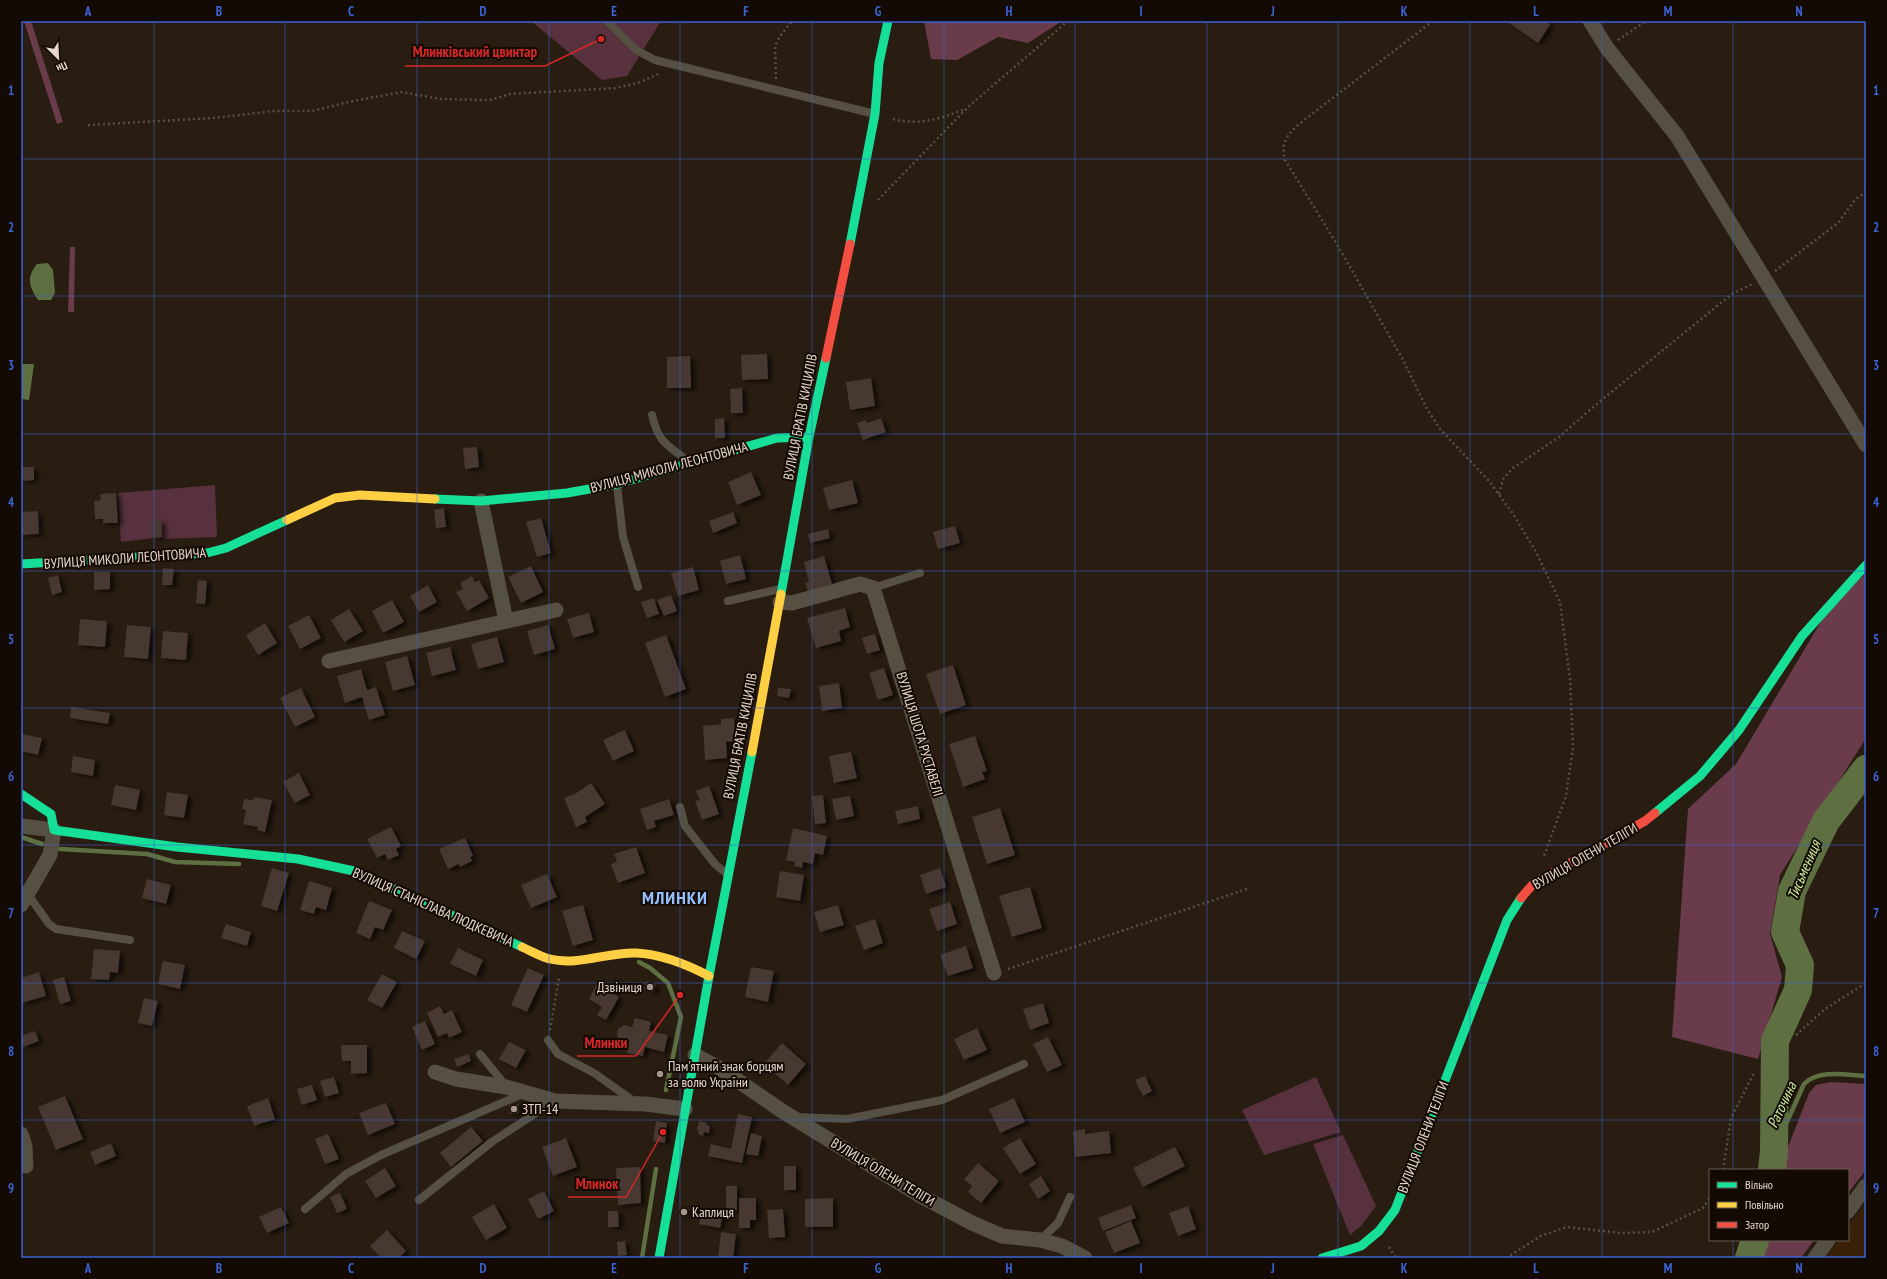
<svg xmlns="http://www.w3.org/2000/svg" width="1887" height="1279" font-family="'PT Sans Narrow',sans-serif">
	<defs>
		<filter id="shadow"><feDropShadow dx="4.5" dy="2.5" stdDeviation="2" flood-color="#0009"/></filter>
	</defs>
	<rect width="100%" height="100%" fill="#291d11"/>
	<path fill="#392006" d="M1866,1202V1258H1826L1839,1240H1848V1228Z"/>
	<path fill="#57313d" d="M531,21H661L627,76L602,80Z
		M215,485L217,537L164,539L162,537L121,542L118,493Z
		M1316,1077L1341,1132L1264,1155L1242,1110Z
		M1343,1135L1376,1206L1361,1226L1350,1235L1313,1144Z"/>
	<path fill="#6a3b4b" d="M24,21H31L63,122L57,124Z
		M924,21H1062L1028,43L998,37L957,60L931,59Z
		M70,247H75L74,312H68Z
		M1866,573V738L1780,875L1770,934L1782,977L1758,1059L1672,1037L1688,809L1736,764L1828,610Z
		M1831,1082L1866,1084V1170L1848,1193V1170H1782L1785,1155L1809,1093L1816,1085Z
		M1764,1240H1814L1801,1258H1760Z"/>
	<path fill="#5e7041" d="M48,263L53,270L55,293L51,300H38C29,286 26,278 37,264Z
		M21,364H34L29,400L21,399Z"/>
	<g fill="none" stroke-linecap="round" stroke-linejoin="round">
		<path stroke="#5e7041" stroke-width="4.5" d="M21,837L42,844
			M60,849L147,854L175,862L239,864
			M639,962L650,968L668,983L681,1017L666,1090
			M1774,1151L1804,1084C1818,1069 1847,1075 1866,1076
			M642,1258L656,1169"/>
		<path stroke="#5e7041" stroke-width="28" d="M1772,1170L1774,1151L1775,1041L1798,990L1800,965L1785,932L1792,891L1826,821L1866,769
			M1749,1258L1755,1240"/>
	</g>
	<path fill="#463730" filter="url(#shadow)" d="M1506,21H1544L1550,25L1538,43Z
		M767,354L768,379L742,380L741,355Z
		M690,356L691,388H667V357Z
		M871,378L875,406L850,410L846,382Z
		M742,388L743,413H731L730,389Z
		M724,418L725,438H715V419Z
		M881,418L886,432L863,440L857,423L866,420L867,423Z
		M477,447L479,467L465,469L463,448Z
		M21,467H34V480L21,481Z
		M751,472L761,495L737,505L728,482Z
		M852,480L858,503L829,510L823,488Z
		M116,493L118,523H103V519H95L94,501L101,500L100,494Z
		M444,508L446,527L436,528L434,510Z
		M38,511L39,534L21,535V512Z
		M733,512L737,523L713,533L709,521Z
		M541,518L551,553L537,557L526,522Z
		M161,520L162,537L153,538L152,521Z
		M955,526L960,543L938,549L933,532Z
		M828,529L830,538L810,543L808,534Z
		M740,555L746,579L726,584L720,561Z
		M824,556L832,584L808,591L805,583L809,582L804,562Z
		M531,566L543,592L521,603L508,577Z
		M693,567L699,590L678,596L671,573Z
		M163,568L174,569L172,585H162Z
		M94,572H110V589L94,590Z
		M58,575L62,592L52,595L48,578Z
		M472,576L475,582L479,580L489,598L467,611L456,592L463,589L460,583Z
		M198,580L207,581L205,604L196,603Z
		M428,585L437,602L419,612L410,596Z
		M671,595L677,611L664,616L657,600Z
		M654,598L659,614L647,618L641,602Z
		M392,600L404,622L383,633L372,611Z
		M845,608L850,627L839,631L841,641L816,648L807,618Z
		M349,609L363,631L344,642L331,620Z
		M589,613L594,632L573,638L567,619Z
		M309,615L321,638L300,649L288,626Z
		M80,619L107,621L105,647L78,645Z
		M265,623L277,643L258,655L246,635Z
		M127,625L151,627L148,659L124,657Z
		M548,625L555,649L534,655L527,631Z
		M163,631L188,633L186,660L161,658Z
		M875,634L880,650L867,654L862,638Z
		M666,635L686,689L665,697L645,643Z
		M497,637L504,662L478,669L471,644Z
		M450,647L456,670L432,676L426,653Z
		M407,656L415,685L393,691L385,662Z
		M953,665L966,705L940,714L926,674Z
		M884,668L893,695L878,700L869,673Z
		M361,669L367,690L376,687L385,715L369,720L362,697L345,703L337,676Z
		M839,683L842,708L822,711L819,686Z
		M301,688L315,717L295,727L280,698Z
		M778,688L791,689L789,698L777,696Z
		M71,707L110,713L108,724L70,718Z
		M734,718L735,741L726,742L727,758L705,760L703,726L721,724V719Z
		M625,730L634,751L613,761L603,740Z
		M22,734L42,738L38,755L21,751Z
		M975,736L987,771L982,772L985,779L963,787L949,744Z
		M851,752L857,778L834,783L829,756Z
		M73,756L95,760L93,776L71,772Z
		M299,773L310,795L295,803L283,782Z
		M591,783L605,804L585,817L587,822L576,827L564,798L575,794Z
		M115,785L140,790L136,810L111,805Z
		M709,786L719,814L702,820L695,801L700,800L696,791Z
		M167,792L188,795L184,818L164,815Z
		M823,795L826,823L815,824L812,796Z
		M850,796L854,816L836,820L832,799Z
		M254,797L272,800L265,832L257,830L258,827L243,824L246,810L242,809L244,799L253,800Z
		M669,799L674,815L654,821L656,827L647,830L640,809Z
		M918,806L920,819L898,824L895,811Z
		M1000,808L1015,855L987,864L972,817Z
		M391,827L401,846L396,849L399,855L388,860L385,854L377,858L367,839Z
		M793,828L827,836L823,855L815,853L813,864L803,862L802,868L794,866L795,862L786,860Z
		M465,838L473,856L470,857L472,861L460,867L459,864L448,869L439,849Z
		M636,847L645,873L618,883L611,864L617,862L614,854Z
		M272,868L289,873L277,911L261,906Z
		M940,868L946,887L926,894L920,875Z
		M780,871L804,875L800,901L776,897Z
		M547,874L557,897L531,908L521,885Z
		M147,879L171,885L166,904L142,898Z
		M309,881L332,888L326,910L316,907L314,914L300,910Z
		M1030,887L1042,928L1012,937L999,896Z
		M369,901L392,910L383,930L375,927L370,939L356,933Z
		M950,902L957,924L937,931L929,909Z
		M583,905L593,940L573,946L562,911Z
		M838,905L844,925L820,932L814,912Z
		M875,919L883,943L864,950L855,926Z
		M226,924L251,932L247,946L221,938Z
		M402,931L425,941L416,959L394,948Z
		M966,946L973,968L948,976L940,955Z
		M458,948L483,960L476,976L450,964Z
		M94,949L120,951L118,973L110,972L109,980L91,979Z
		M163,961L185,965L180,989L158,984Z
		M751,967L774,971L768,1002L745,997Z
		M528,968L544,975L527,1012L511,1005Z
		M39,972L46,996L21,1003V978Z
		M382,974L397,982L382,1008L367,1000Z
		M64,977L71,1001L60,1004L53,980Z
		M647,981L656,985L653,992L644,989Z
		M597,984L619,997L606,1020L597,1015L602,1007L589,999Z
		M144,998L158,1001L152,1026L138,1023Z
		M1043,1003L1049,1023L1030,1030L1023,1009Z
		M440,1006L444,1014L452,1010L462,1032L449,1038L447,1033L438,1037L427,1013Z
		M635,1018L651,1022L649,1031L668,1035L664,1052L645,1047L643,1056L627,1053L629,1043L620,1041L617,1036L618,1029L624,1025L632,1027Z
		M425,1021L435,1044L422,1050L412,1027Z
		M977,1028L987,1050L964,1060L954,1039Z
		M35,1031L39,1041L23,1047L21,1036Z
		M1048,1037L1062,1065L1047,1072L1033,1044Z
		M509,1042L526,1050L516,1068L499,1059Z
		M782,1043L806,1064L788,1085L764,1064Z
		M341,1045H367V1073L351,1074V1061H342Z
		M469,1054L471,1061L457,1067L454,1059Z
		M1145,1076L1152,1091L1143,1096L1135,1080Z
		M334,1077L339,1093L325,1097L320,1081Z
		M312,1085L317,1100L302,1105L297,1089Z
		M65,1096L83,1139L56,1150L38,1107Z
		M268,1098L275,1119L254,1126L247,1106Z
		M1014,1098L1025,1122L1000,1133L989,1109Z
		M386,1103L395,1124L368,1135L359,1113Z
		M518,1104L519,1113L510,1114L509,1105Z
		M738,1114L752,1117L742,1163L708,1156L711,1144L731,1149Z
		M656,1121L667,1123L665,1143L653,1141Z
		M699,1121L707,1123L706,1125L710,1126L709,1133L704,1132L703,1136L698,1134L699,1130H697Z
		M471,1127L483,1141L451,1167L440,1153Z
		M1085,1129V1134L1109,1131L1111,1153L1075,1157L1073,1131Z
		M751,1133L762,1136L758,1156L746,1154Z
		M328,1134L339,1159L325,1164L315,1139Z
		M566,1138L577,1167L553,1176L542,1147Z
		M1020,1138L1036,1164L1020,1174L1003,1148Z
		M111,1143L116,1156L95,1165L90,1152Z
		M1175,1147L1185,1166L1143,1187L1133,1168Z
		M978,1163L999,1181L981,1203L968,1192L972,1186L964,1179Z
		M784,1166H796V1190H784Z
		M640,1167L641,1203L618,1205L616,1168Z
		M385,1168L396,1186L376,1198L365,1181Z
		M1041,1176L1050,1191L1038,1199L1029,1184Z
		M726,1186H737V1210H726Z
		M544,1191L554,1211L538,1219L528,1199Z
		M340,1193L347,1209L337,1213L330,1197Z
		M739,1198H756V1220H750V1228H739Z
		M833,1198V1227H805V1199Z
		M494,1204L507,1228L486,1240L472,1217Z
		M1131,1205L1136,1218L1103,1231L1098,1218Z
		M1188,1206L1196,1229L1178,1236L1169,1213Z
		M281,1207L289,1223L267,1233L259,1217Z
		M682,1209H688L687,1215L681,1214Z
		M783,1209L785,1237L769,1238L767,1210Z
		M608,1211H618L619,1227H608Z
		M702,1212L723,1215L720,1228L699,1224Z
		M1131,1221L1140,1243L1114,1253L1105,1232Z
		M387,1230L406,1251L399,1258H381L370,1246Z
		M721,1232L736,1234L733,1258H718Z
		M625,1241L627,1255L618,1256L617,1242Z"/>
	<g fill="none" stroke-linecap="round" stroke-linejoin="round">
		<path stroke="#575045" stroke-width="2.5" stroke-dasharray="2 3" stroke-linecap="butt" d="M1433,21L1299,124C1286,136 1281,142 1285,160L1338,246L1402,358L1427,409L1440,429L1489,481L1511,511L1535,550L1560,602L1570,679L1573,748L1566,796L1544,856
			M1618,40L1646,21
			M776,79L775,46L780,36L792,21
			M893,119C919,126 940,119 965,109
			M88,125L213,118L275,111H312L353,101L402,92L440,99L490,100L510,94L616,88L638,83L661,73
			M878,200L967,108L1068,21
			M1775,271L1838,223L1855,200L1866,191
			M1499,494L1503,479L1513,468L1559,437L1598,403L1717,306L1732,294L1752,284
			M1008,969L1250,888
			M550,1030L559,978
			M1796,1035L1825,1009L1866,983
			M1723,1170L1731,1118L1754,1073
			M1389,1247L1396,1258
			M1506,1258L1541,1236L1567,1227L1621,1233L1652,1232L1703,1208L1710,1198"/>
		<path stroke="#555041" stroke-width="8" d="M607,21L636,50L655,60L875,114
			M652,415C658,442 667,445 688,461
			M617,485L623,537L638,587
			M873,588L920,573
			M728,601L780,589
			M680,807L685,826L715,864L727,874
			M27,893L49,924L56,929L130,940
			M548,1040L558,1054L594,1073L635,1102
			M480,1054L506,1086
			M796,1117L847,1119L942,1100L1024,1064
			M419,1200L493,1141L555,1101
			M305,1209L346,1174L381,1155L525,1093
			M1040,1240L1058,1223L1070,1197"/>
		<path stroke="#555041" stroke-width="15" d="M1590,21L1607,48L1677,136L1866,445
			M481,501L506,621
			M780,602L792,603L860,584L873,588L994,973
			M329,661L556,610
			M21,826L54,830L50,855L21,905
			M695,1055L721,1069L782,1111L921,1196L972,1223L1002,1236L1040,1240L1062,1246L1085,1258
			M435,1072L456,1079L506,1087L555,1101L645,1104L685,1109
			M21,1134L25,1146L26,1166
			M1848,1211L1866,1186
			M1815,1258L1828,1240"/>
		<path stroke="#16e098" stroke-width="9" d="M850,244L875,114L879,63L888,21
			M435,499L481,501L567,493L617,484L777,438L809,437
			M21,564L207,553L226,548L287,520
			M781,594L809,437L826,358
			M21,794L51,814L54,830L177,847L298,859L354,871L522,947
			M1655,813L1700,776L1739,730L1802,636L1866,565
			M659,1258L709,976L752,752
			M1322,1258L1361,1246L1379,1231L1395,1210L1507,920L1521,898"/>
		<path stroke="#ffcf43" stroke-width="9" d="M287,520L335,498L360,495L435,499
			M752,752L781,594
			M522,947C531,951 541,957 550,959C578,966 608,952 636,953C662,954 686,964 709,976"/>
		<path stroke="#f24e42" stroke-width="9" d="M826,358L850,244
			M1521,898L1534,883L1645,821L1655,813"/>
	</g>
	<path fill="none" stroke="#3b63d6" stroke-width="1" stroke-opacity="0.55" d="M154,21V1258M285,21V1258M417,21V1258M549,21V1258M680,21V1258M812,21V1258M944,21V1258M1075,21V1258M1207,21V1258M1338,21V1258M1470,21V1258M1602,21V1258M1733,21V1170M21,159H1866M21,296H1866M21,434H1866M21,571H1866M21,708H1866M21,845H1866M21,983H1866M21,1120H1866M1733,1240V1258"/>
	<g fill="#a4968a" stroke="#130a03" stroke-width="1.5">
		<circle cx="650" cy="987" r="4"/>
		<circle cx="660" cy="1074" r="4"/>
		<circle cx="514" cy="1109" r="4"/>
		<circle cx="684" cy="1212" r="4"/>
	</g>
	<g text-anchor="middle" stroke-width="4" stroke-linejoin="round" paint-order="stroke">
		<g font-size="14" fill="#e7d7cb" stroke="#130a03">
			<text transform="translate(800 417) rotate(-79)" y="5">ВУЛИЦЯ БРАТІВ КИЦИЛІВ</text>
			<text transform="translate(669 467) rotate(-15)" y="5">ВУЛИЦЯ МИКОЛИ ЛЕОНТОВИЧА</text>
			<text transform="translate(125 558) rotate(-4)" y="5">ВУЛИЦЯ МИКОЛИ ЛЕОНТОВИЧА</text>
			<text transform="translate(920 734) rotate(73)" y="5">ВУЛИЦЯ ШОТА РУСТАВЕЛІ</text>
			<text transform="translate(740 736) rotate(-79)" y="5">ВУЛИЦЯ БРАТІВ КИЦИЛІВ</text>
			<text transform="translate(1585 856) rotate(-30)" y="5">ВУЛИЦЯ ОЛЕНИ ТЕЛІГИ</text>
			<text transform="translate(433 907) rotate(24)" y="5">ВУЛИЦЯ СТАНІСЛАВА ЛЮДКЕВИЧА</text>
			<text transform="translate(1423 1137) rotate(-69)" y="5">ВУЛИЦЯ ОЛЕНИ ТЕЛІГИ</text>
			<text transform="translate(883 1172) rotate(31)" y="5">ВУЛИЦЯ ОЛЕНИ ТЕЛІГИ</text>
		</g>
		<g font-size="14" fill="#e7d7cb" stroke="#130a03" text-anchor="start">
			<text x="642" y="992" text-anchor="end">Дзвіниця</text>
			<text x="668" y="1071">Пам'ятний знак борцям<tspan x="668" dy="16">за волю України</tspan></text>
			<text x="522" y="1114">ЗТП-14</text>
			<text x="692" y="1217">Каплиця</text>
		</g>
		<g font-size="15" font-style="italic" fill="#cced9f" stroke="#130a03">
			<text transform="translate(1804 870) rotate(-67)" y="5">Тисьмениця</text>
			<text transform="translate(1782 1105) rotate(-65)" y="5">Раточина</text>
		</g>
		<g font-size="18" font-weight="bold" letter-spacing="1" fill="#96c0ff" stroke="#130a03">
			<text x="675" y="904">МЛИНКИ</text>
		</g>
	</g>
	<path fill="none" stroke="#d62828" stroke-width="1.5" d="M601 39L545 66H405M680 995L636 1056H577M663 1132L626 1197H568"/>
	<g fill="#d62828" stroke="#130a03" stroke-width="1.5">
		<circle cx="601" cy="39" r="4"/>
		<circle cx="680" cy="995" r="4"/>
		<circle cx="663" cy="1132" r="4"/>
	</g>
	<g font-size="15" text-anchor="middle" font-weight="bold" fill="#d62828" stroke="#130a03" stroke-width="4" stroke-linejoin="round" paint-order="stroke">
		<text x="475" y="57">Млинківський цвинтар</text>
		<text x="606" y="1048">Млинки</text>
		<text x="597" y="1189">Млинок</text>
	</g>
	<rect width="1887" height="1279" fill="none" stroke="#130a03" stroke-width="44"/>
	<rect x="1709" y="1169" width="140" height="72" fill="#130a03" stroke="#685c53"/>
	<rect x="1717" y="1182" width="20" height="6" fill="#16e098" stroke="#685c53"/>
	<text x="1745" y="1189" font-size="12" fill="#e7d7cb">Вільно</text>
	<rect x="1717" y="1202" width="20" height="6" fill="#ffcf43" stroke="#685c53"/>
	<text x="1745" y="1209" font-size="12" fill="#e7d7cb">Повільно</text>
	<rect x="1717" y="1222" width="20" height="6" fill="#f24e42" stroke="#685c53"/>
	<text x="1745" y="1229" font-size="12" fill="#e7d7cb">Затор</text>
	<g transform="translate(58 58) rotate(156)" stroke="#130a03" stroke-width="3" paint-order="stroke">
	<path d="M0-3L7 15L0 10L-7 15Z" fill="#e7d7cb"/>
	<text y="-6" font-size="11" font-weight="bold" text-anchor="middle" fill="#e7d7cb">Пн</text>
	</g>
	<rect x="22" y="22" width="1843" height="1235" fill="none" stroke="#3b63d6" stroke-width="1.5"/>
	<g font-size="13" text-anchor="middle" font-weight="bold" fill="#3b63d6">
		<text x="88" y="16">A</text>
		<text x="219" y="16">B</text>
		<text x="351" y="16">C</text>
		<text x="483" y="16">D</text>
		<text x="614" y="16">E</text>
		<text x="746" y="16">F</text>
		<text x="878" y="16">G</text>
		<text x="1009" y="16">H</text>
		<text x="1141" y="16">I</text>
		<text x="1273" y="16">J</text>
		<text x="1404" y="16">K</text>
		<text x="1536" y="16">L</text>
		<text x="1668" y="16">M</text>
		<text x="1799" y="16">N</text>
		<text x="11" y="95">1</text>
		<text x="1876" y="95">1</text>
		<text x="11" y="232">2</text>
		<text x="1876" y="232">2</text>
		<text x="11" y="370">3</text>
		<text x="1876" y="370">3</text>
		<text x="11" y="507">4</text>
		<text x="1876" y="507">4</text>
		<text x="11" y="644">5</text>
		<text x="1876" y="644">5</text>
		<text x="11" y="781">6</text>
		<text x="1876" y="781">6</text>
		<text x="11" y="918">7</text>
		<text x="1876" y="918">7</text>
		<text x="11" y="1056">8</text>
		<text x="1876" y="1056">8</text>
		<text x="11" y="1193">9</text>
		<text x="1876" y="1193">9</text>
		<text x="88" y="1273">A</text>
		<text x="219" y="1273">B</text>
		<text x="351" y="1273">C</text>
		<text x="483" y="1273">D</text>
		<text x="614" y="1273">E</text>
		<text x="746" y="1273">F</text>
		<text x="878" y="1273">G</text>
		<text x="1009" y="1273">H</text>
		<text x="1141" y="1273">I</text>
		<text x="1273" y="1273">J</text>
		<text x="1404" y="1273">K</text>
		<text x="1536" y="1273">L</text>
		<text x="1668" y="1273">M</text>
		<text x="1799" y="1273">N</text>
	</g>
</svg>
